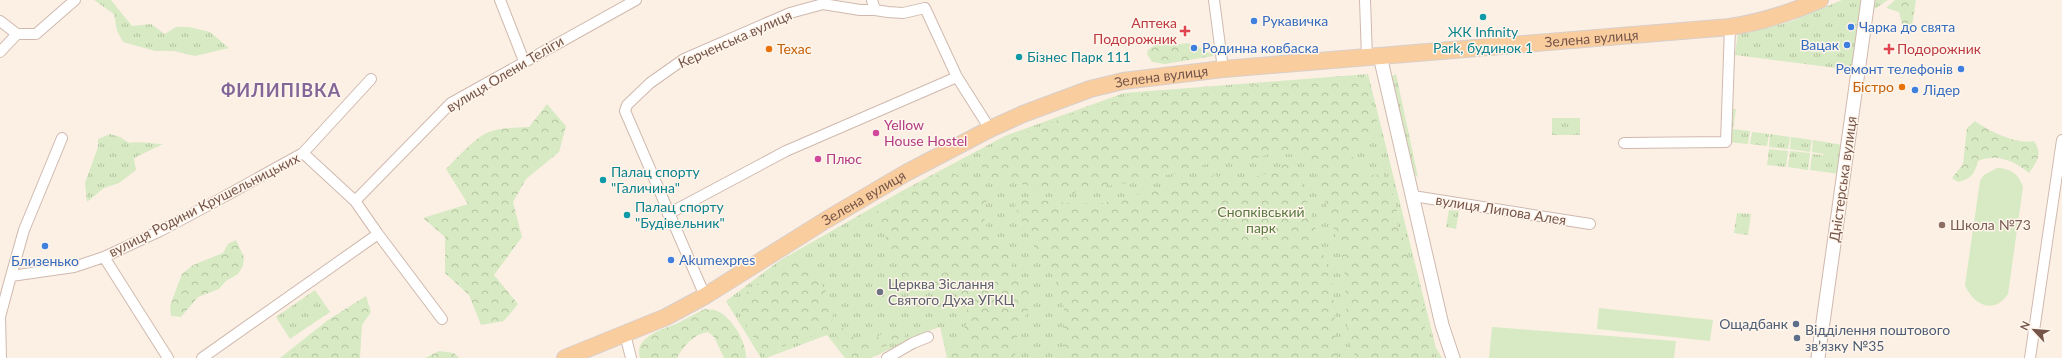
<svg xmlns="http://www.w3.org/2000/svg" width="2062" height="358" font-family="Lato,sans-serif">
	<defs>
		<pattern id="grass-tufts" width="24" height="20" patternUnits="userSpaceOnUse"><rect width="24" height="20" fill="#d7eac3"/><path d="M3 7l-1-3M5 7V3M7 7l1-3M15 17l-1-3M17 17v-4M19 17l1-3" fill="none" stroke="#b3c0a0"/></pattern>
		<pattern id="forest-crowns" width="20" height="18" patternUnits="userSpaceOnUse"><rect width="20" height="18" fill="#d7eac3"/><path d="M2 6a3 3 0 1 1 6 0M12 15a3 3 0 1 1 6 0" fill="none" stroke="#b3c0a0"/></pattern>
	</defs>
	<rect width="100%" height="100%" fill="#fcf0e5"/>
	<path fill="url(#grass-tufts)" d="M94,0H111L132,26L151,24L165,34L176,27H189L210,32L229,48L195,56L174,51H155L123,42L117,31L114,14Z
		M1842,0H1864L1852,70L1735,55L1738,33L1772,27L1795,20Z
		M1872,0H1888L1870,12Z
		M1368,74L1436,348L1442,358H947L940,327L923,333L871,358H845L827,335L766,358H761L726,301L779,261L900,192L1005,136L1124,93Z
		M1396,74L1418,177L1412,173L1390,77Z
		M1728,109H1736L1733,129L1750,131L1748,144L1726,142Z
		M1552,118H1580V135H1552Z
		M1752,132L1769,134L1767,146L1750,144Z
		M110,134L120,137L129,143C140,141 151,144 163,144L138,156L134,159L136,170L119,183L104,188L87,202L85,183L98,147V139Z
		M1770,134L1790,137L1788,149L1769,147Z
		M1791,137L1812,140L1810,152L1790,149Z
		M1813,140L1843,145L1839,174L1810,170L1812,154L1824,155V154L1812,152Z
		M1769,149L1788,151L1786,167L1767,165Z
		M1790,151L1810,153L1808,170L1788,167Z
		M1449,210L1459,211L1456,229L1446,227Z
		M1737,213L1751,214L1748,235L1734,233Z
		M315,290L330,312L290,339L276,317Z"/>
	<path fill="url(#forest-crowns)" d="M1895,0H1916L1912,26L1910,32L1902,24L1899,12L1886,8Z
		M1157,43L1173,45L1187,43L1198,46L1205,52L1213,53V56L1165,64L1152,62L1147,54L1148,50Z
		M1362,77L1367,82L1379,130L1376,137L1354,146L1352,156L1355,165L1372,175L1383,174L1394,197L1397,210L1395,218L1400,233L1407,244L1411,273L1425,309L1424,325L1433,347V358H1356L1350,344L1347,327L1344,263L1313,160L1278,151L1244,163L1229,160L1214,162L1180,173L1139,179L1127,183L1088,189L1073,193L995,180L984,172L980,161L981,155L1013,133L1030,131L1104,102H1117L1127,95Z
		M547,104L566,126L559,152L526,179L513,202L522,237L494,275L518,304L504,321L481,325L469,295L445,273V237L423,218L468,204L446,169C457,158 469,144 483,135C495,127 515,128 529,127Z
		M1975,121C1989,131 2017,145 2034,141C2043,154 2037,162 2029,173C2014,161 1997,153 1978,161C1975,173 1971,179 1958,182L1952,178L1963,164L1967,128Z
		M1285,164L1298,172L1333,286L1337,358H1063L1064,308L1059,290L1054,277L1042,261L1015,207L1017,198L1078,204L1102,203L1215,175L1241,180L1269,173Z
		M946,171L971,180L988,191L984,217L988,231L995,240L1007,250L1015,269L1030,286L1033,297L1017,337L1015,358H950L949,356L963,333L967,321V308L960,296L962,283L957,277H951L935,289L928,291L912,286L901,274L898,265L891,256L883,228L877,221L876,213L883,205L902,195L908,189Z
		M236,240L244,257L243,266L238,274L226,281L219,289L198,297L181,317L171,316L170,306L182,274L193,265L223,253L228,244Z
		M793,260L806,264L821,283L831,301L833,314L831,329L779,348L764,350L751,334L736,305C751,284 773,274 793,260Z
		M366,296L371,312L362,325L360,358H280L328,320Z
		M705,309C709,310 714,309 717,311C732,317 747,343 746,358H724L714,337L708,332C694,334 684,345 677,358H640C633,336 665,329 680,322C688,318 696,313 705,309Z
		M844,328L859,343L867,342L893,328L906,334L902,340L880,348L863,358H853C845,351 834,340 838,329Z
		M439,351L454,353L459,358H425Z"/>
	<path fill="#d7eac3" d="M1997,168C2010,168 2019,174 2023,187L2008,294C1994,315 1973,305 1965,285L1980,181L1984,175Z
		M1599,308L1713,320L1710,341L1597,329Z
		M1492,327L1676,341L1674,358H1489Z"/>
	<g fill="none" stroke-linecap="round" stroke-linejoin="round">
		<defs>
			<path id="minor" d="M500,0L524,61
				M872,0L875,10
				M1214,0L1223,69
				M1365,0L1367,57
				M0,21L17,34L0,52
				M17,34H36L75,0
				M1624,143L1726,142L1730,27
				M303,153L355,201L378,234L442,319
				M1413,196L1590,224
				M355,201L451,103L636,0
				M668,214L786,151L957,77
				M104,257L168,358
				M11,276L74,267L104,257L160,231L220,199L303,153L371,79
				M705,296L625,111L627,105L650,83L684,59L790,13L823,4L860,10H875L888,12L903,13L925,8L957,77L990,129
				M625,334L631,358
				M1,358L0,317L11,276L24,230L62,138
				M202,358L378,234
				M887,358L913,343L928,337
				M2030,358L2062,140"/>
			<path id="tertiary" d="M1380,56L1442,325L1453,358
				M1818,358L1868,0"/>
			<g id="primary">
				<path id="s1" d="M565,358L666,317L705,296L826,220L906,173L990,129L1023,114L1090,89L1123,81L1223,69L1730,27C1762,22 1790,13 1820,0"/>
			</g>
		</defs>
		<use href="#minor" stroke="#d0b9ae" stroke-width="12"/>
		<use href="#tertiary" stroke="#d0b9ae" stroke-width="15"/>
		<use href="#primary" stroke="#d8cfcc" stroke-width="18"/>
		<use href="#minor" stroke="#fff" stroke-width="10"/>
		<use href="#tertiary" stroke="#fff" stroke-width="13"/>
		<use href="#primary" stroke="#facd9e" stroke-width="16"/>
	</g>
	<g fill="#0f9aa8" stroke="#fff5eb" stroke-width="1.5">
		<circle cx="1483" cy="17" r="4"/>
		<circle cx="1019" cy="57" r="4"/>
		<circle cx="603" cy="180" r="4"/>
		<circle cx="627" cy="215" r="4"/>
	</g>
	<g fill="#3f7fe0" stroke="#fff5eb" stroke-width="1.5">
		<circle cx="1254" cy="21" r="4"/>
		<circle cx="1851" cy="27" r="4"/>
		<circle cx="1847" cy="45" r="4"/>
		<circle cx="1194" cy="48" r="4"/>
		<circle cx="1961" cy="69" r="4"/>
		<circle cx="1915" cy="90" r="4"/>
		<circle cx="45" cy="246" r="4"/>
		<circle cx="671" cy="260" r="4"/>
	</g>
	<g fill="#e0444e" stroke="#fff5eb" stroke-width="1.5">
		<path d="M1183 25h4v4h4v4h-4v4h-4v-4h-4v-4h4z"/>
		<path d="M1887 43h4v4h4v4h-4v4h-4v-4h-4v-4h4z"/>
	</g>
	<g fill="#e8710a" stroke="#fff5eb" stroke-width="1.5">
		<circle cx="769" cy="49" r="4"/>
		<circle cx="1902" cy="87" r="4"/>
	</g>
	<g fill="#d1479c" stroke="#fff5eb" stroke-width="1.5">
		<circle cx="876" cy="133" r="4"/>
		<circle cx="818" cy="159" r="4"/>
	</g>
	<circle fill="#8d6e63" stroke="#fff5eb" stroke-width="1.5" cx="1942" cy="225" r="4"/>
	<circle fill="#6b7280" stroke="#fff5eb" stroke-width="1.5" cx="880" cy="292" r="4"/>
	<g fill="#5c6f8a" stroke="#fff5eb" stroke-width="1.5">
		<circle cx="1796" cy="324" r="4"/>
		<circle cx="1797" cy="338" r="4"/>
	</g>
	<g text-anchor="middle" stroke-width="3" stroke-linejoin="round" paint-order="stroke">
		<g font-size="14" fill="#366cbe" stroke="#fff5eb" text-anchor="start">
			<text x="1262" y="26">Рукавичка</text>
			<text x="1859" y="32">Чарка до свята</text>
			<text x="1839" y="50" text-anchor="end">Вацак</text>
			<text x="1202" y="53">Родинна ковбаска</text>
			<text x="1953" y="74" text-anchor="end">Ремонт телефонів</text>
			<text x="1923" y="95">Лідер</text>
			<text x="679" y="265">Akumexpres</text>
			<text x="45" y="266" text-anchor="middle">Близенько</text>
		</g>
		<g font-size="14" fill="#be3a42" stroke="#fff5eb" text-anchor="end">
			<text x="1177" y="28">Аптека<tspan x="1177" dy="16">Подорожник</tspan></text>
			<text x="1897" y="54" text-anchor="start">Подорожник</text>
		</g>
		<g font-size="14" fill="#0d838f" stroke="#fff5eb" text-anchor="start">
			<text x="1483" y="37" text-anchor="middle">ЖК Infinity<tspan x="1483" dy="16">Park, будинок 1</tspan></text>
			<text x="1027" y="62">Бізнес Парк 111</text>
			<text x="611" y="177">Палац спорту<tspan x="611" dy="16">"Галичина"</tspan></text>
			<text x="635" y="212">Палац спорту<tspan x="635" dy="16">"Будівельник"</tspan></text>
		</g>
		<g font-size="14" fill="#75554a" stroke="#fff5eb">
			<text transform="translate(735 39) rotate(-24)" y="5">Керченська вулиця</text>
			<text dy="5" stroke="none"><textPath href="#s1" startOffset="1096">Зелена вулиця</textPath></text>
			<text transform="translate(505 74) rotate(-31)" y="5">вулиця Олени Теліги</text>
			<text dy="5" stroke="none"><textPath href="#s1" startOffset="664">Зелена вулиця</textPath></text>
			<text transform="translate(1843 179) rotate(-82)" y="5">Дністерська вулиця</text>
			<text dy="5" stroke="none"><textPath href="#s1" startOffset="340">Зелена вулиця</textPath></text>
			<text transform="translate(204 205) rotate(-27)" y="5">вулиця Родини Крушельницьких</text>
			<text transform="translate(1501 210) rotate(9)" y="5">вулиця Липова Алея</text>
		</g>
		<g font-size="14" fill="#c56008" stroke="#fff5eb" text-anchor="start">
			<text x="777" y="54">Техас</text>
			<text x="1894" y="92" text-anchor="end">Бістро</text>
		</g>
		<g font-size="14" fill="#b23c85" stroke="#fff5eb" text-anchor="start">
			<text x="884" y="130">Yellow<tspan x="884" dy="16">House Hostel</tspan></text>
			<text x="826" y="164">Плюс</text>
		</g>
		<g font-size="14" fill="#597a42" stroke="#fff5eb">
			<text x="1261" y="217">Снопківський<tspan x="1261" dy="16">парк</tspan></text>
		</g>
		<g font-size="14" fill="#785e54" stroke="#fff5eb" text-anchor="start">
			<text x="1950" y="230">Школа №73</text>
		</g>
		<g font-size="14" fill="#5b616d" stroke="#fff5eb" text-anchor="start">
			<text x="888" y="289">Церква Зіслання<tspan x="888" dy="16">Святого Духа УГКЦ</tspan></text>
		</g>
		<g font-size="14" fill="#4e5e75" stroke="#fff5eb" text-anchor="end">
			<text x="1788" y="329">Ощадбанк</text>
			<text x="1805" y="335" text-anchor="start">Відділення поштового<tspan x="1805" dy="16">зв’язку №35</tspan></text>
		</g>
		<g font-size="18" font-weight="bold" letter-spacing="1" fill="#826698" stroke="#fff5eb">
			<text x="281" y="97">ФИЛИПІВКА</text>
		</g>
	</g>
	<g transform="translate(2034 330) rotate(296)" stroke="#fff5eb" stroke-width="3" paint-order="stroke">
	<path d="M0-3L7 15L0 10L-7 15Z" fill="#75554a"/>
	<text y="-6" font-size="11" font-weight="bold" text-anchor="middle" fill="#75554a">N</text>
	</g>
</svg>
